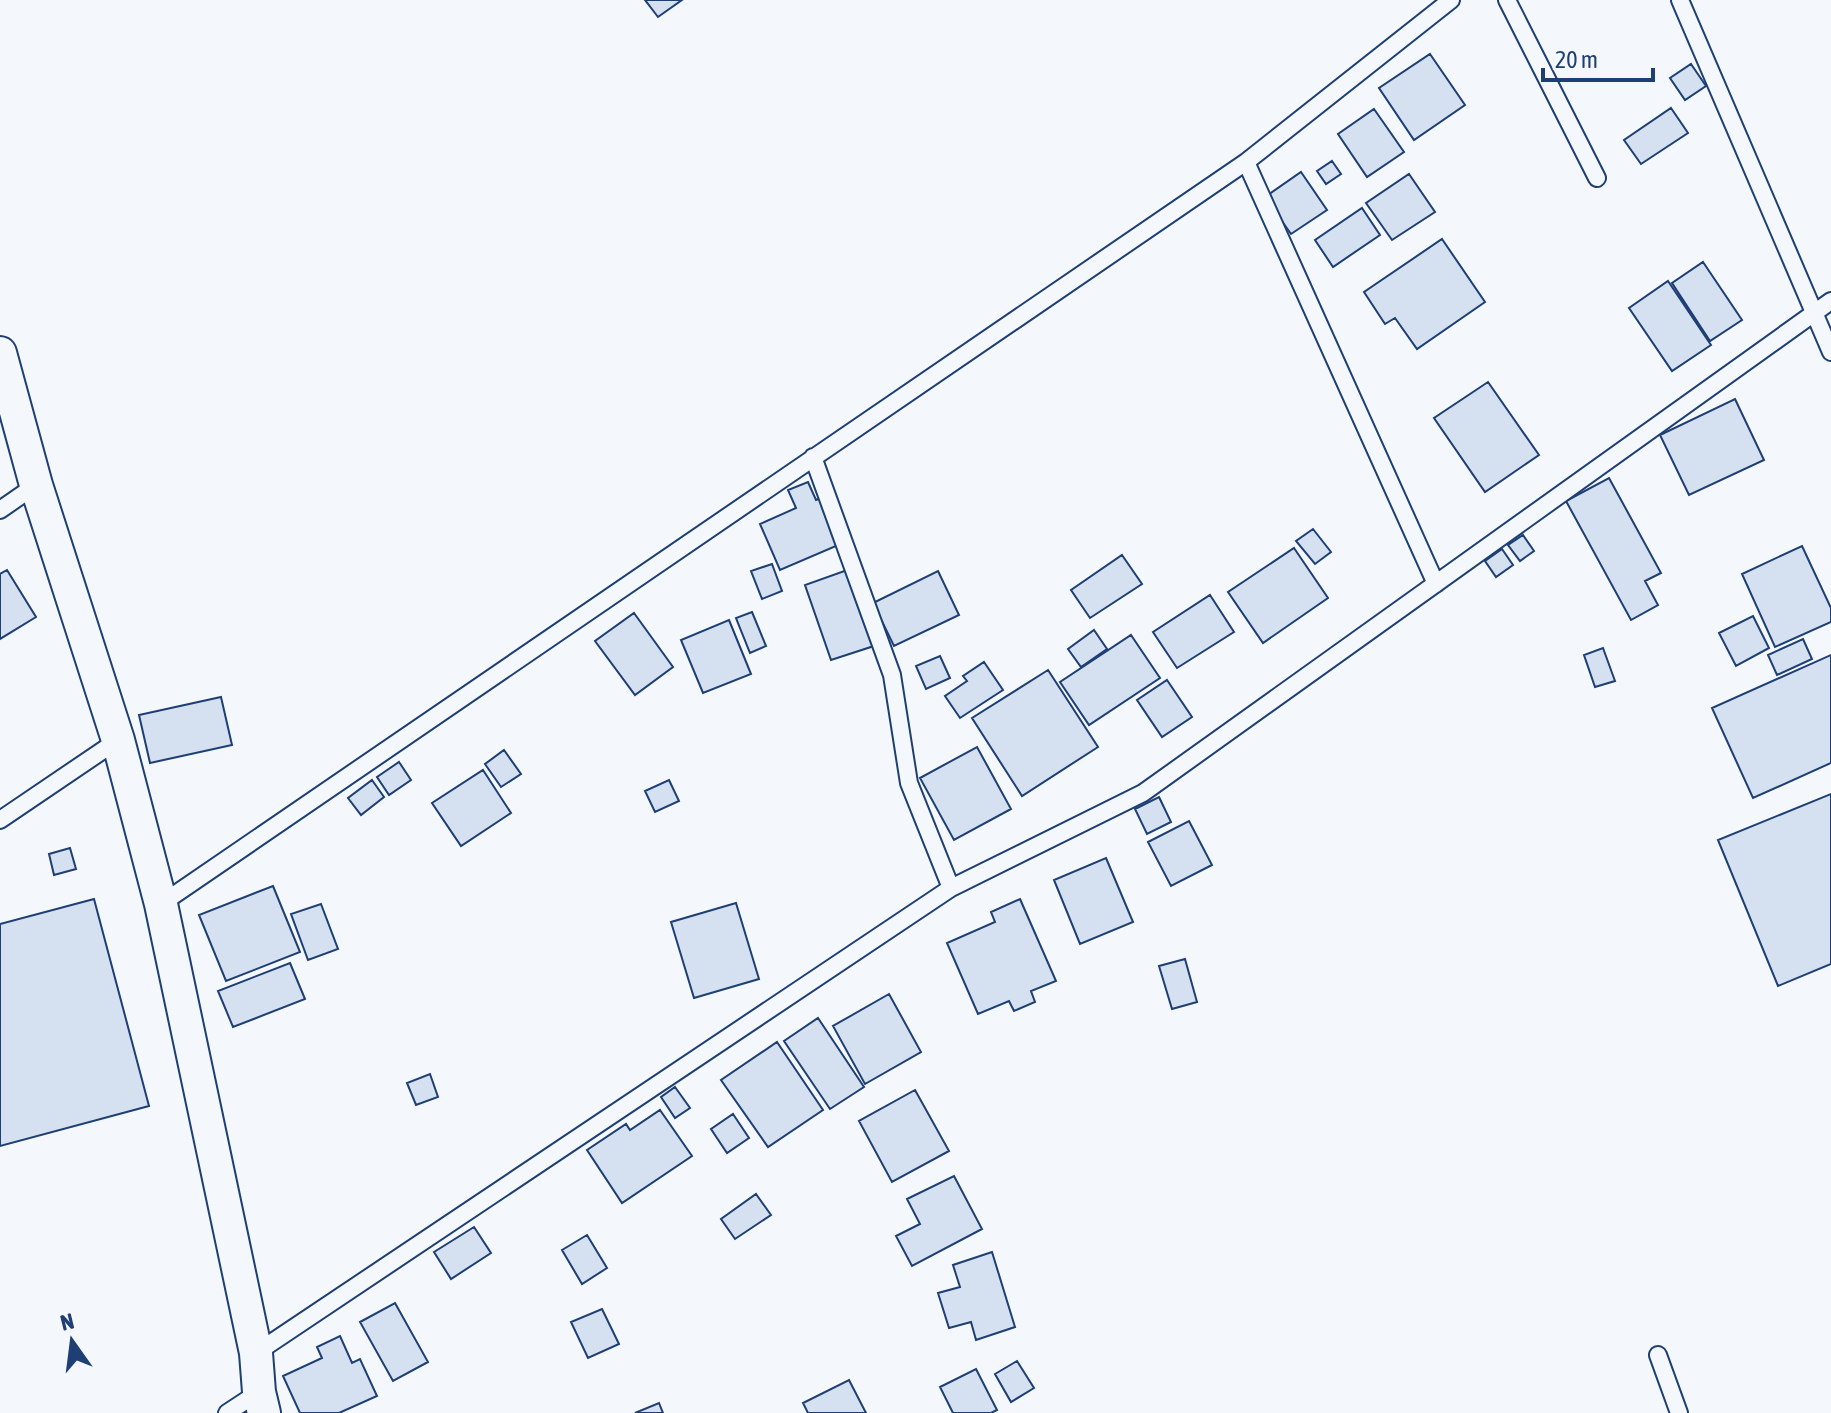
<svg xmlns="http://www.w3.org/2000/svg" width="1831" height="1413" font-family="'Asap Condensed',sans-serif">
	<rect width="100%" height="100%" fill="#f4f7fb"/>
	<path fill="#d5e0f0" stroke="#1d3f73" stroke-width="2" d="M645,0H682L658,17Z
		M1430,54L1465,105L1414,140L1379,88Z
		M1691,64L1706,86L1685,100L1670,78Z
		M1671,108L1688,133L1641,164L1624,140Z
		M1374,109L1404,152L1367,177L1338,134Z
		M1332,161L1341,174L1326,184L1317,171Z
		M1301,172L1327,210L1291,234L1265,197Z
		M1409,174L1435,212L1392,240L1366,203Z
		M1362,208L1380,235L1333,267L1315,240Z
		M1442,239L1485,302L1417,349L1395,318L1385,324L1364,292Z
		M1703,262L1742,320L1710,341L1672,283Z
		M1668,281L1711,345L1672,371L1629,308Z
		M1488,382L1539,455L1485,492L1434,418Z
		M1735,399L1764,460L1689,495L1660,435Z
		M1609,478L1661,573L1645,581L1658,605L1631,620L1566,501Z
		M808,482L816,500L824,497L843,543L780,570L760,524L796,508L788,490Z
		M1313,529L1331,552L1315,564L1296,541Z
		M1523,535L1534,551L1520,561L1508,545Z
		M1802,546L1831,608V622L1775,647L1742,574Z
		M1294,548L1328,598L1263,643L1228,592Z
		M1502,549L1513,565L1496,577L1485,561Z
		M1122,555L1142,584L1090,618L1071,590Z
		M772,564L782,591L762,599L751,571Z
		M850,569L877,645L831,660L805,585Z
		M7,570L36,617L0,639V574Z
		M938,571L959,615L894,646L873,603Z
		M1210,595L1234,632L1177,668L1153,632Z
		M752,612L766,646L750,653L736,618Z
		M634,613L673,667L635,695L595,641Z
		M1753,616L1769,648L1736,666L1719,633Z
		M729,620L751,674L703,693L681,640Z
		M1094,630L1107,649L1081,667L1068,649Z
		M1131,635L1160,678L1089,725L1060,682Z
		M1803,639L1812,659L1777,675L1768,655Z
		M1603,648L1615,681L1595,687L1584,655Z
		M1831,655V763L1753,798L1712,708Z
		M940,656L950,678L926,689L916,666Z
		M984,662L1003,690L960,718L945,696L967,681L963,676Z
		M1048,670L1098,747L1022,796L972,718Z
		M1167,680L1192,717L1162,737L1137,700Z
		M221,697L232,745L150,763L139,715Z
		M977,747L1011,809L954,840L920,778Z
		M504,750L521,774L501,787L485,764Z
		M399,762L411,780L389,795L377,777Z
		M483,770L511,813L461,846L432,803Z
		M372,780L384,797L361,815L348,798Z
		M669,780L679,801L655,812L645,791Z
		M1831,794V964L1778,986L1718,840Z
		M1159,797L1171,822L1147,834L1135,809Z
		M1189,821L1212,865L1171,886L1148,842Z
		M70,848L76,869L54,875L49,854Z
		M1106,858L1133,922L1080,944L1054,880Z
		M273,886L300,952L226,981L199,915Z
		M94,899L149,1106L0,1146V924Z
		M1020,899L1056,981L1031,991L1035,1002L1014,1011L1009,1001L978,1014L947,943L995,922L991,912Z
		M736,903L759,979L694,998L671,922Z
		M321,904L338,949L308,960L291,914Z
		M1185,959L1197,1002L1172,1009L1159,966Z
		M290,963L305,999L233,1027L218,991Z
		M889,994L921,1052L865,1084L833,1026Z
		M818,1018L864,1087L830,1109L784,1041Z
		M777,1042L823,1110L768,1147L721,1080Z
		M430,1074L438,1097L416,1105L407,1083Z
		M675,1087L690,1108L675,1118L661,1097Z
		M915,1090L949,1151L892,1182L859,1121Z
		M660,1110L692,1156L622,1203L587,1150L626,1124L630,1130Z
		M733,1114L749,1138L727,1153L711,1129Z
		M954,1176L982,1229L912,1266L896,1236L920,1224L907,1199Z
		M756,1194L771,1215L735,1239L721,1219Z
		M474,1227L491,1253L451,1279L434,1252Z
		M587,1235L607,1268L582,1284L562,1250Z
		M992,1252L1015,1327L976,1340L971,1322L949,1328L938,1293L960,1287L953,1265Z
		M395,1303L428,1362L393,1381L360,1322Z
		M602,1309L619,1344L588,1358L571,1322Z
		M340,1336L352,1363L360,1359L377,1396L339,1413H300L283,1376L322,1358L317,1347Z
		M1017,1361L1034,1388L1011,1402L995,1374Z
		M976,1369L997,1410L991,1413H953L940,1387Z
		M849,1380L866,1413H808L803,1403Z
		M659,1403L663,1413H635Z"/>
	<g fill="none" stroke-linecap="round" stroke-linejoin="round">
		<defs>
			<path id="lane" d="M1507,0L1597,178
				M1680,0L1831,352
				M1246,162L1436,584
				M813,457L892,675L909,783L951,888
				M0,510L36,485
				M0,820L118,740
				M161,904L1246,162L1451,0
				M256,1353L951,888L1143,793L1831,301
				M1658,1355L1679,1413
				M227,1413L259,1392"/>
			<path id="street" d="M0,353L36,485L118,740L161,904L256,1353L259,1392L264,1413"/>
		</defs>
		<use href="#lane" stroke="#1d3f73" stroke-width="20"/>
		<use href="#street" stroke="#1d3f73" stroke-width="36"/>
		<use href="#lane" stroke="#f4f7fb" stroke-width="16"/>
		<use href="#street" stroke="#f4f7fb" stroke-width="32"/>
	</g>
	<g transform="translate(72 1341) rotate(346)" stroke="#f4f7fb" stroke-width="6" paint-order="stroke">
	<path d="M0-6L14 30L0 20L-14 30Z" fill="#1d3f73"/>
	<text y="-12" font-size="22" font-weight="bold" text-anchor="middle" fill="#1d3f73">N</text>
	</g>
	<path d="M1543 68v12h110v-12" fill="none" stroke="#1d3f73" stroke-width="4"/>
	<text x="1555" y="68" font-size="24" fill="#1d3f73" stroke="#f4f7fb" stroke-width="6" paint-order="stroke">20 m</text>
</svg>
